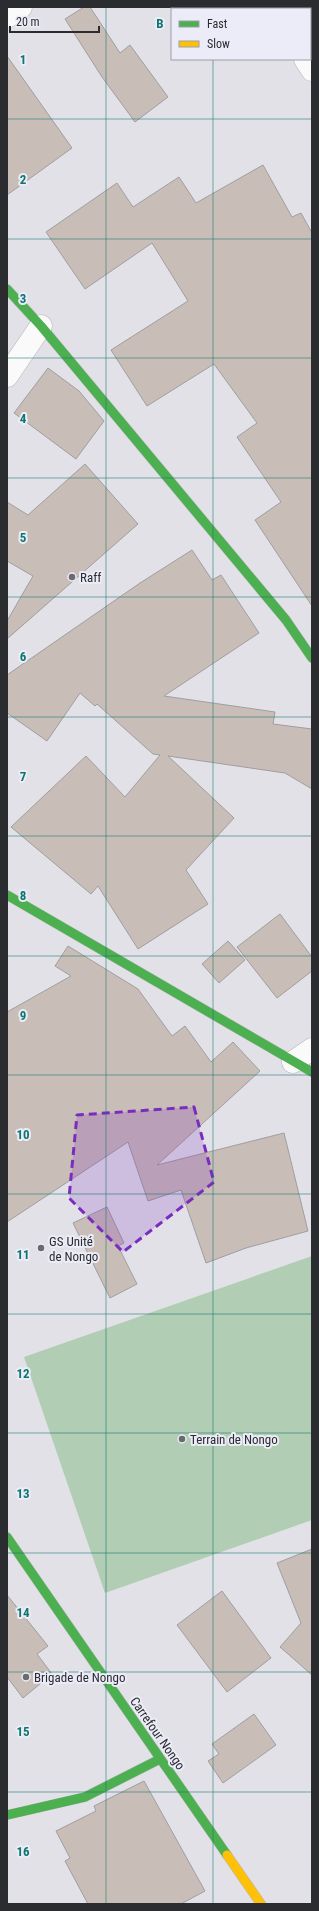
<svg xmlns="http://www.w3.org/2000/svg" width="319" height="1911" font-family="'Roboto Condensed',sans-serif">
	<rect width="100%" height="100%" fill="#e1e1e7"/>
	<path fill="#b1cdb4" d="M312,1256V1520L105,1593L24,1357Z"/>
	<path fill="#c9bdb7" stroke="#a09ea0" d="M84,7H90L120,53L130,45L168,97L135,122L102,77L65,19Z
		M7,56L72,148L7,195Z
		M263,165L292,217L301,213L312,233V606L255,520L281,502L237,437L257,423L214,364L147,406L111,350L188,301L152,243L85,289L46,232L117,183L133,207L179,177L196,203Z
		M48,368L79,391L104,421L76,459L14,413Z
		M85,464L138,524L7,639V621L33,576L7,561V502L28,515Z
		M192,550L212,580L221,575L259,633L164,696L275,712L273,724L312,729V789L285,773L168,756L234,818L186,870L208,904L138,949L98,886L91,894L11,827L86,756L125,797L160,755L153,754L97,704L95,706L80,693L47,741L7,713V675L140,583Z
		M280,914L312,957V971L277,998L237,947Z
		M228,941L245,960L219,983L202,964Z
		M68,946L138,989L172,1036L185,1026L211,1062L233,1042L260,1071L157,1165L284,1133L308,1231L246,1248L206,1263L181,1190L148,1201L128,1142L7,1222V1012L71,976L55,966Z
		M107,1207L124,1243L118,1246L137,1284L110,1298L73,1223Z
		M312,1549V1675L280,1647L301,1623L277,1563Z
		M222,1591L271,1658L227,1692L177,1625Z
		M7,1595L48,1646L37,1654L52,1674L23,1698L7,1677Z
		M254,1714L276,1745L223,1783L208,1761L219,1754L212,1744Z
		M144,1781L205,1891L181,1904H88L65,1861L70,1858L56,1831L96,1811L94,1806Z"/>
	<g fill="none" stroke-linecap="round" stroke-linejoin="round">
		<defs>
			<path id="street" d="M268,7L270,9
				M7,17L21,7
				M305,59L312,70
				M7,376L41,326
				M293,1062L312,1049"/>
			<path id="fast" d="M7,289L41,326L286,620L312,658
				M7,895L312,1072
				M7,1537L227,1855
				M7,1815L85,1797L160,1759"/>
			<path id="slow" d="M227,1855L261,1904"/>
		</defs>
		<use href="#street" stroke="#b5b5b9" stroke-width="23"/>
		<use href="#fast" stroke="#b5b5b9" stroke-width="10"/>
		<use href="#slow" stroke="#b5b5b9" stroke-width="10"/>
		<use href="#street" stroke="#fafafb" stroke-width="22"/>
		<use href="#fast" stroke="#4caf50" stroke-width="9"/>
		<use href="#slow" stroke="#ffc107" stroke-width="9"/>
	</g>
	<path fill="#7b2cbf" fill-opacity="0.2" stroke="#7b2cbf" stroke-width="3" stroke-dasharray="8 5" stroke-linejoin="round" d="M194,1107L214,1182L123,1252L69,1198L77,1115Z"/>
	<path fill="none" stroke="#0f766e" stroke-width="1" stroke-opacity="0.55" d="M106,7V1904M213,7V9M213,59V1904M7,119H312M7,239H312M7,358H312M7,478H312M7,597H312M7,717H312M7,836H312M7,956H312M7,1075H312M7,1194H312M7,1314H312M7,1433H312M7,1553H312M7,1672H312M7,1792H312"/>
	<g fill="#6b6b6f" stroke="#ebecf7" stroke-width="1.5">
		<circle cx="72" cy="577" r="4"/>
		<circle cx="41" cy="1248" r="4"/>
		<circle cx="182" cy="1439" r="4"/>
		<circle cx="26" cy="1677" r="4"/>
	</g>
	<g text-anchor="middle" stroke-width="4" stroke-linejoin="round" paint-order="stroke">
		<g font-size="13" fill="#2b2c2f" stroke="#ebecf7" text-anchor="start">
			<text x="80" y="582">Raff</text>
			<text x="49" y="1246">GS Unité<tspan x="49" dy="15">de Nongo</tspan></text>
			<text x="190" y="1444">Terrain de Nongo</text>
			<text x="34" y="1682">Brigade de Nongo</text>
		</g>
		<g font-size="13" fill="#2b2c2f" stroke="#ebecf7">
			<text transform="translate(158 1733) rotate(55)" y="5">Carrefour Nongo</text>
		</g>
	</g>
	<g font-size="13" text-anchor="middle" font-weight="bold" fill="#0f766e" stroke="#ebecf7" stroke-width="4" stroke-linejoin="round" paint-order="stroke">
		<text x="160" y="28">B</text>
		<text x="23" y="64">1</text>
		<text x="23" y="184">2</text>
		<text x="23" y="303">3</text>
		<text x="23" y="423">4</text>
		<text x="23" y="542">5</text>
		<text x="23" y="661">6</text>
		<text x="23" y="781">7</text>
		<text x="23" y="900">8</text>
		<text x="23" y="1020">9</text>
		<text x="23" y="1139">10</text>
		<text x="23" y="1259">11</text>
		<text x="23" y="1378">12</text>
		<text x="23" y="1498">13</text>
		<text x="23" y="1617">14</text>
		<text x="23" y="1736">15</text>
		<text x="23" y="1856">16</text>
	</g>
	<rect width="319" height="1911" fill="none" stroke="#2b2c2f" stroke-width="16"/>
	<rect x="171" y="8" width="140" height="52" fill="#ebecf7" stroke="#9e9fa7"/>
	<rect x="179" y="21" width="20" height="6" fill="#4caf50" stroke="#9e9fa7"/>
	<text x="207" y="28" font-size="12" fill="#2b2c2f">Fast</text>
	<rect x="179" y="41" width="20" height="6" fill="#ffc107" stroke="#9e9fa7"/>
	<text x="207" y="48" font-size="12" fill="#2b2c2f">Slow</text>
	<path d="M10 26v6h89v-6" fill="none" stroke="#2b2c2f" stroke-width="2"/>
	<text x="16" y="26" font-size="12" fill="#2b2c2f" stroke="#ebecf7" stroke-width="3" paint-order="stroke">20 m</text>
</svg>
